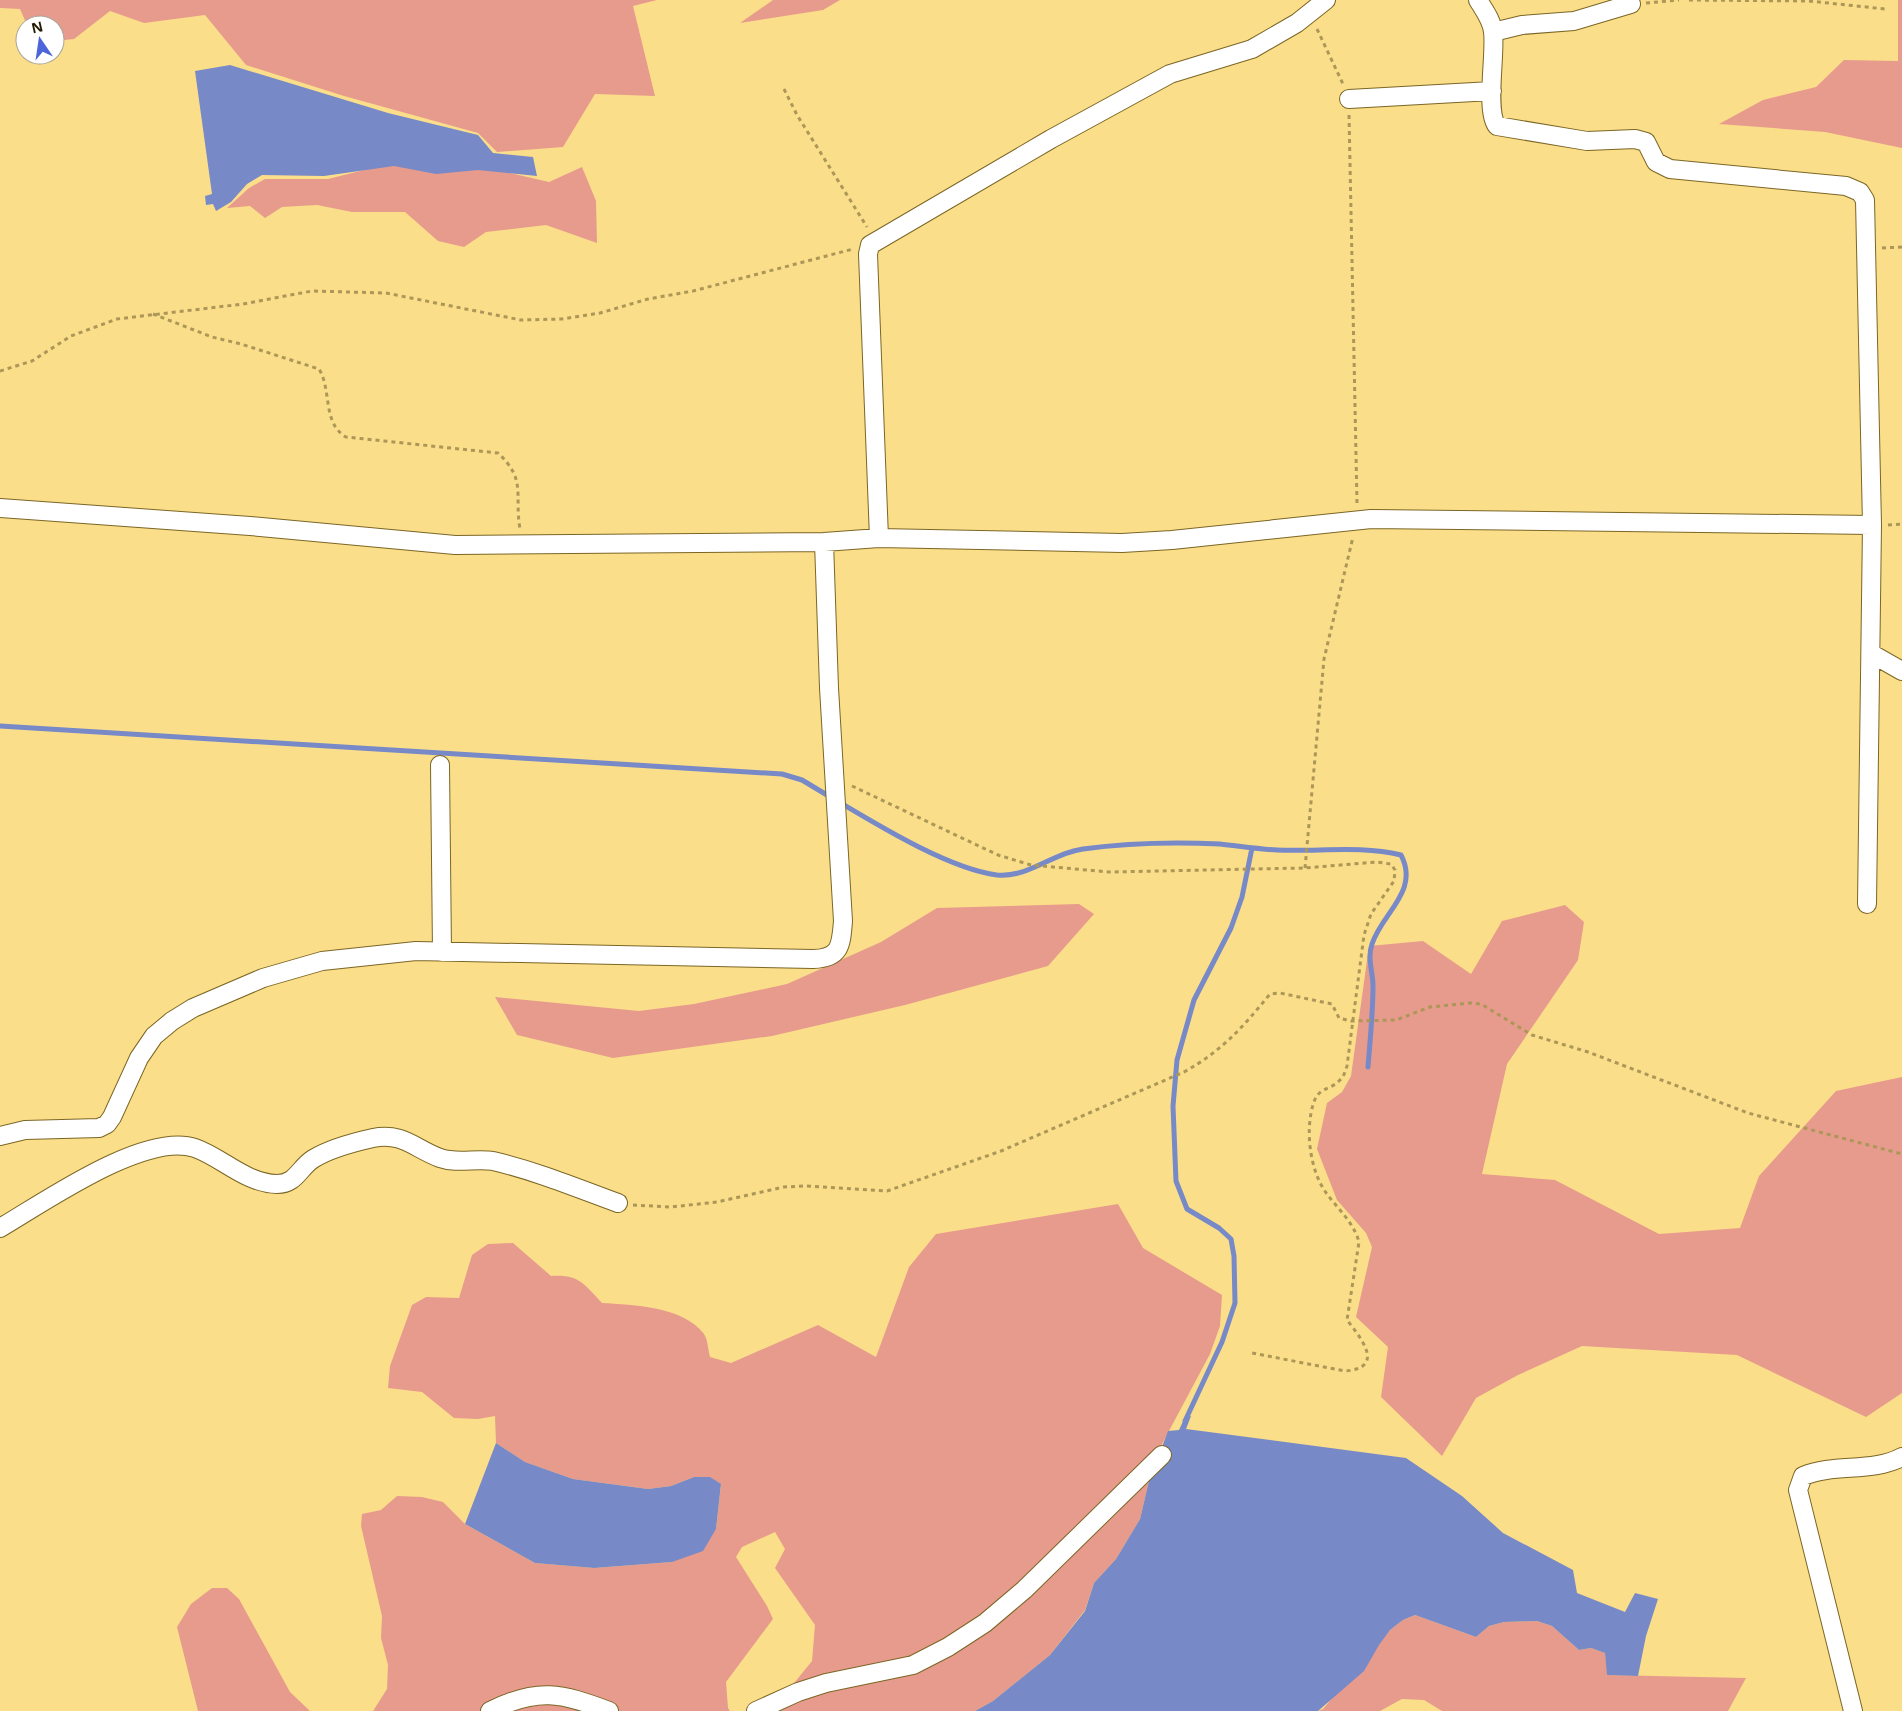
<svg xmlns="http://www.w3.org/2000/svg" width="1902" height="1711" font-family="'Open Sans',sans-serif">
	<rect width="100%" height="100%" fill="#fbde8a"/>
	<path fill="#e79b8d" d="M0,0H657L633,6L655,96L595,94L563,147L497,152L478,133L344,96L246,65L205,15L144,23L110,11L74,39L55,41V25H27L20,9L0,8Z
		M773,0H840L823,10L740,23Z
		M1898,0H1902V148L1825,132L1719,124L1763,100L1816,87L1844,60L1898,61Z
		M392,163L488,168L549,182L582,167L596,201L597,243L546,225L486,232L464,247L438,241L405,212H352L317,205L282,207L265,218L250,206L227,208L249,188L265,179H328Z
		M1079,904L1094,914L1048,966L905,1005L772,1036L613,1058L517,1035L495,997L639,1011L694,1004L787,984L881,942L937,908Z
		M1565,905L1584,922L1578,960L1507,1064L1482,1174L1555,1180L1659,1234L1740,1228L1759,1176L1836,1091L1902,1077V1393L1866,1417L1737,1355L1582,1346L1518,1375L1476,1398L1442,1456L1381,1397L1388,1347L1356,1317L1372,1247L1366,1233L1337,1200L1317,1149L1327,1103L1342,1092L1351,1076L1369,946L1423,941L1471,974L1502,921Z
		M1118,1204L1143,1248L1222,1295L1220,1326L1210,1354L1161,1446L1149,1481L1140,1519L1116,1559L1094,1583L1085,1610L1050,1655L993,1701L975,1711H768L774,1708L812,1661L815,1625L775,1568L785,1549L775,1532L742,1547L736,1557L767,1606L773,1619L726,1682L728,1708L730,1711H373L387,1689L388,1665L381,1638L382,1616L361,1526L362,1514L381,1510L397,1496L422,1497L443,1502L465,1524L535,1563L594,1568L672,1562L716,1529L721,1485L694,1477L671,1486L648,1489L573,1479L525,1462L496,1443L495,1416L478,1419L454,1418L422,1392L388,1388L390,1366L412,1305L426,1297L459,1298L472,1255L488,1244L513,1243L551,1276C579,1274 584,1284 602,1303C633,1305 683,1306 704,1334C708,1340 708,1350 710,1357L731,1363L818,1325L876,1357L909,1267L936,1234Z
		M212,1588H227L239,1599L290,1692L310,1711H198L177,1627L191,1604Z
		M1415,1615L1476,1637L1489,1626L1504,1622L1537,1621L1552,1626L1579,1650L1591,1648L1605,1653L1608,1675L1746,1678L1728,1711H1442L1424,1700L1402,1699L1380,1711H1318L1323,1709L1390,1630L1403,1620Z"/>
	<path fill="#7789c7" d="M230,65L388,113L478,135L493,153L533,157L537,176L478,170L436,174L394,166L324,176L262,175L247,184L231,202L216,211L213,204L206,205L205,196L212,194L195,71Z
		M1191,1416L1186,1429L1406,1458L1462,1496L1503,1533L1573,1570L1577,1593L1625,1612L1635,1593L1658,1599L1646,1636L1638,1676L1607,1675L1605,1653L1591,1648L1579,1650L1552,1626L1537,1621L1504,1622L1489,1626L1476,1637L1415,1615L1403,1620L1390,1630L1379,1645L1364,1671L1318,1711H975L993,1701L1050,1655L1085,1611L1094,1583L1116,1559L1140,1519L1149,1481L1168,1431L1179,1430L1185,1417Z
		M496,1443L525,1462L573,1479L648,1489L671,1486L694,1477H710L721,1484L716,1529L703,1551L672,1562L594,1568L535,1563L465,1524Z"/>
	<g fill="none" stroke-linecap="round" stroke-linejoin="round">
		<path stroke="#7789c7" stroke-width="5" d="M0,726L782,774L802,780L832,798
			M839,802C881,827 950,869 997,875C1029,878 1052,853 1083,849C1127,843 1176,842 1220,844C1239,846 1258,849 1277,850C1318,852 1360,845 1401,855C1420,891 1382,913 1372,944C1367,959 1373,972 1373,986C1373,1013 1370,1040 1368,1067
			M1185,1421L1222,1342L1235,1303L1234,1256L1231,1239L1219,1228L1187,1209L1176,1181L1173,1106L1177,1060L1194,1000L1231,928L1242,897L1252,848"/>
		<defs>
			<path id="minor" d="M1478,0C1484,10 1492,20 1493,32C1496,53 1485,111 1497,126L1587,141L1635,139L1646,142L1656,162L1670,169L1846,186L1860,192L1865,200L1872,525L1867,904
				M1493,32L1522,25L1574,21L1631,4
				M1349,99L1492,91
				M0,508L250,526L455,545L824,542L879,538L1122,543L1172,540L1371,519L1872,525
				M879,538L868,254L870,245L1051,139L1170,74L1252,49L1297,23L1326,0
				M1872,654L1902,671
				M440,765L442,952
				M0,1136L25,1130L99,1128L107,1124L112,1117L139,1058L154,1036L172,1021L193,1008L263,978L322,961L416,951L813,959C841,958 841,945 843,921L829,688L824,542
				M0,1228C43,1203 145,1131 195,1148C223,1158 245,1183 277,1184C296,1184 299,1168 313,1159C329,1149 355,1142 373,1138C403,1132 415,1149 440,1158C457,1164 476,1158 493,1161C536,1171 577,1188 618,1203
				M490,1711C538,1687 561,1693 609,1711
				M756,1711L798,1692L826,1683L913,1665L948,1647L985,1623L1024,1590L1162,1455
				M1853,1711L1798,1490L1803,1476C1835,1463 1872,1473 1902,1457"/>
		</defs>
		<use href="#minor" stroke="#7b6625" stroke-width="20"/>
		<path stroke="#ac9758" stroke-width="3" stroke-dasharray="4 4" stroke-linecap="butt" d="M1689,0L1809,1L1885,9
			M1646,3L1679,0
			M1317,29L1343,84
			M784,89L797,115L867,227
			M1349,115L1357,503
			M1882,248L1902,247
			M153,314L212,337L241,344L319,369C332,390 322,423 346,437L498,453C527,480 514,494 520,529
			M0,371L32,361L71,336L117,319L243,304L312,291L386,293L521,320L562,319L600,313L648,299L693,291L853,249
			M1888,525L1902,524
			M852,786L998,855L1031,865L1109,872L1305,868L1376,862L1391,864L1395,870L1394,881L1371,914L1364,935L1347,1066C1345,1071 1344,1077 1340,1080C1330,1091 1318,1086 1313,1105C1305,1131 1310,1172 1327,1194C1338,1209 1354,1223 1359,1242L1347,1320C1361,1338 1386,1368 1345,1371L1252,1353
			M1305,868L1324,659L1353,537
			M633,1205L671,1207L717,1202L784,1187L805,1186L887,1191L1001,1151L1184,1072C1223,1050 1242,1028 1270,994L1280,993L1332,1004L1339,1018L1351,1021L1396,1020L1430,1007L1471,1003L1481,1004L1532,1035L1588,1052L1748,1113L1902,1154"/>
		<use href="#minor" stroke="#fff" stroke-width="18"/>
	</g>
	<g transform="translate(40 40) rotate(347)"><circle r="24" fill="#ffffff" stroke="#a7a399"/>
	<path d="M0-4L9 19L0 12L-9 19Z" fill="#4d65da"/>
	<text y="-8" font-size="14" font-weight="bold" text-anchor="middle" fill="#231a01">N</text>
	</g>
</svg>
